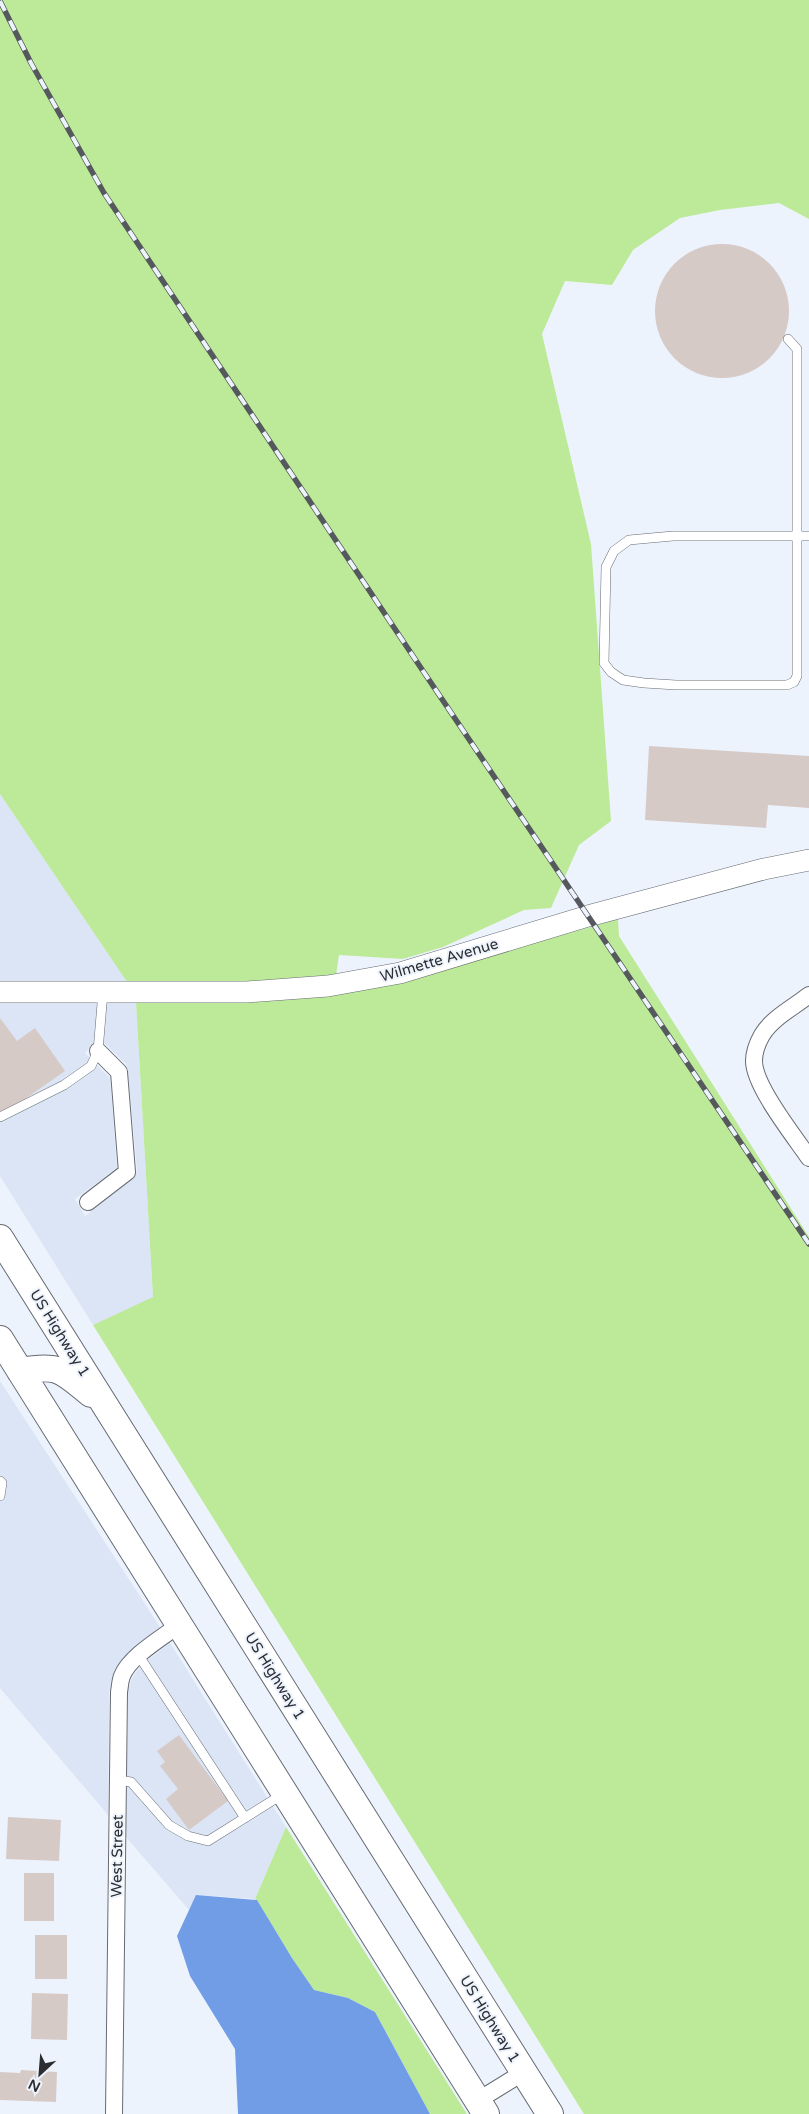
<svg xmlns="http://www.w3.org/2000/svg" width="809" height="2114" font-family="'Varela Round',sans-serif">
	<rect width="100%" height="100%" fill="#edf3fd"/>
	<path fill="#dbe5f5" fill-rule="evenodd" d="M0,794L127,982L0,981Z
		M0,1001L136,1002L153,1298L93,1325L0,1176ZM98,1037L126,1064L128,1070L137,1170L132,1180L85,1216L75,1199L117,1168L110,1078L85,1053Z
		M0,1381L160,1627L138,1644L123,1658L113,1675L109,1693L108,1815L0,1688Z
		M170,1643L286,1827L255,1899L197,1895L189,1910L126,1837L128,1692L131,1680L136,1672L148,1660Z"/>
	<path fill="#bdea99" d="M0,0H809V219L779,203L720,210L680,218L633,250L612,285L565,281L542,334L591,544L611,821L579,845L551,908L524,910L443,947L403,959L339,955L336,975L247,982H127L0,794Z
		M618,919L619,936L809,1237V2114H584L93,1325L153,1297L136,1002H246L535,943Z
		M286,1827L467,2114H430L375,2012L348,1998L314,1990L292,1958L257,1900L255,1899Z"/>
	<path fill="#709de5" d="M196,1895L257,1900L292,1958L314,1990L348,1998L375,2012L430,2114H238L235,2049L190,1976L177,1936Z"/>
	<path fill="#d6cac7" d="M655 311a67 67 0 1 1 134 0a67 67 0 1 1-134 0Z
		M649,746L809,756V808L768,805L766,828L645,820Z
		M0,1018L17,1041L35,1028L65,1071L2,1115L0,1112Z
		M179,1735L228,1801L189,1830L166,1799L178,1789L160,1766L165,1762L157,1751Z
		M8,1817L61,1820L59,1861L6,1859Z
		M24,1873H54V1921H24Z
		M35,1935H67V1979H35Z
		M32,1993L68,1994L67,2040L31,2039Z
		M21,2070L57,2072L56,2102L0,2100V2072L20,2073Z"/>
	<g fill="none" stroke-linecap="round" stroke-linejoin="round">
		<defs>
			<path id="service" d="M788,339L797,349V536H809
				M673,536H797V676L794,682L787,685H676L644,683L623,680L611,672L604,663L606,567L614,551L629,540Z
				M0,1117L64,1085L91,1066L98,1051L103,992
				M0,1481L2,1483L0,1496
				M139,1656L245,1818
				M118,1780L131,1782L169,1825L188,1836L208,1841L283,1794"/>
			<path id="minor" d="M809,995C794,1007 772,1018 762,1035C758,1042 754,1052 754,1061C754,1086 794,1136 809,1158
				M88,1202L127,1172L119,1072L98,1051
				M477,2101L524,2072
				M114,2114L119,1692C120,1687 120,1681 122,1676C130,1656 162,1638 180,1624"/>
			<path id="tertiary" d="M0,992H247L328,986L400,973L588,916L764,869L809,860"/>
			<path id="primary" d="M0,1238L550,2114
				M0,1339L486,2114
				M20,1371C60,1364 61,1370 91,1394"/>
		</defs>
		<use href="#service" stroke="#666b73" stroke-width="10"/>
		<use href="#minor" stroke="#666b73" stroke-width="18"/>
		<use href="#tertiary" stroke="#666b73" stroke-width="22"/>
		<use href="#primary" stroke="#666b73" stroke-width="28"/>
		<use href="#service" stroke="#fff" stroke-width="9"/>
		<use href="#minor" stroke="#fff" stroke-width="16"/>
		<use href="#tertiary" stroke="#fff" stroke-width="21"/>
		<use href="#primary" stroke="#fff" stroke-width="26"/>
		<defs>
			<path id="rail" d="M0,1L31,63L104,193L421,668L809,1244"/>
		</defs>
		<use href="#rail" stroke="#55585d" stroke-width="5.5"/>
		<use href="#rail" stroke="#edf3fd" stroke-width="4" stroke-dasharray="11" stroke-linecap="butt"/>
	</g>
	<g text-anchor="middle" stroke-width="4" stroke-linejoin="round" paint-order="stroke">
		<g font-size="15" fill="#2b2d31" stroke="#edf3fd">
			<text transform="translate(439 960) rotate(-16)" y="5">Wilmette Avenue</text>
			<text transform="translate(60 1333) rotate(58)" y="5">US Highway 1</text>
			<text transform="translate(275 1676) rotate(58)" y="5">US Highway 1</text>
			<text transform="translate(117 1856) rotate(-89)" y="5">West Street</text>
			<text transform="translate(490 2019) rotate(58)" y="5">US Highway 1</text>
		</g>
	</g>
	<g transform="translate(40 2074) rotate(206)" stroke="#edf3fd" stroke-width="4" paint-order="stroke">
	<path d="M0-4L9 19L0 12L-9 19Z" fill="#2b2d31"/>
	<text y="-8" font-size="14" font-weight="bold" text-anchor="middle" fill="#2b2d31">N</text>
	</g>
</svg>
